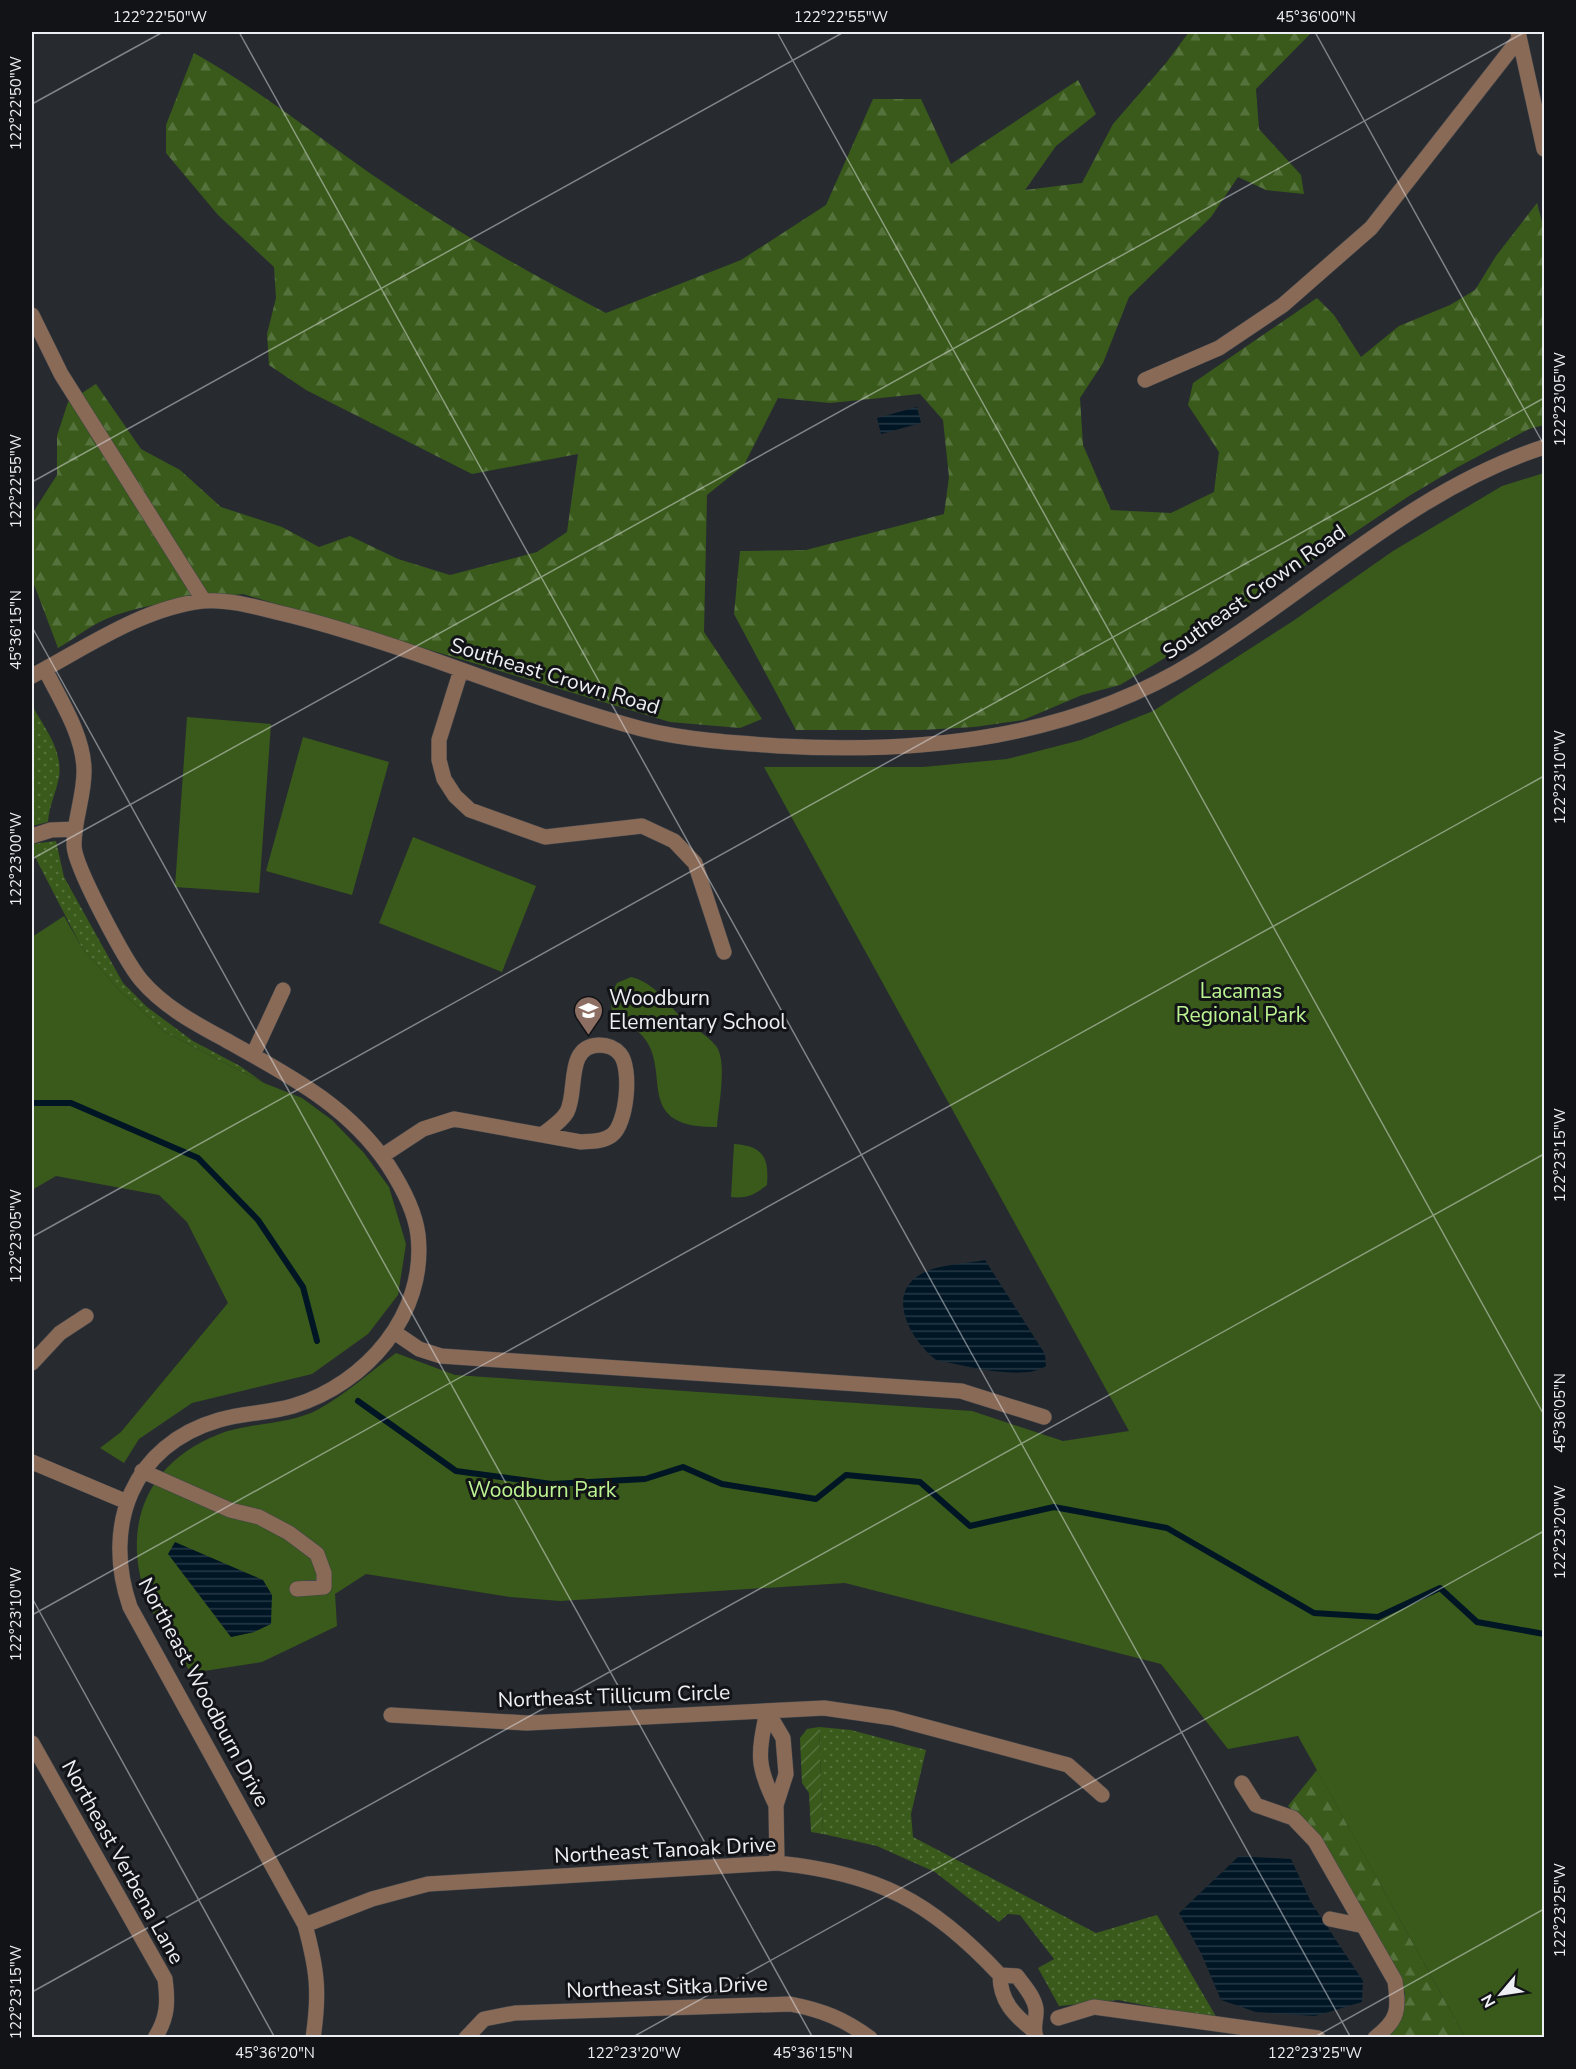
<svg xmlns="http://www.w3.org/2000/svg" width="1576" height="2069" font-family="'Nunito Sans',sans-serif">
	<defs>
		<pattern id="grass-dots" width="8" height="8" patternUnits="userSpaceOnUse" patternTransform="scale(1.5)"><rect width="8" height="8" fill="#395a1a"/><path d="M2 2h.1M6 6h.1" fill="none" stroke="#56723c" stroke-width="1.8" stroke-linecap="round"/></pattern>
		<pattern id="forest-firs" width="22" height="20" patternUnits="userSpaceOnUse" patternTransform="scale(1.5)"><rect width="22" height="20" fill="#395a1a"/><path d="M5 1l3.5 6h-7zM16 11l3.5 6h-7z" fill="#56723c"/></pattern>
		<pattern id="garden-furrows" width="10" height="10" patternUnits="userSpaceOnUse" patternTransform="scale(1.5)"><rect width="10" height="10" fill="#395a1a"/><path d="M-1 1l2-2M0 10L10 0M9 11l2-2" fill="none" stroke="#56723c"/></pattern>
		<pattern id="water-rules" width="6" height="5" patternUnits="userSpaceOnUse" patternTransform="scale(1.5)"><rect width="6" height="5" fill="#001625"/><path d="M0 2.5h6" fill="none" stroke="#263845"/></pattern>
	</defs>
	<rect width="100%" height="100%" fill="#272b30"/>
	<path fill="url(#grass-dots)" d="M32,705C44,728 63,749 59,777C56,793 49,806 48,822L32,826Z
		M56,841L64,877L123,983L147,1007L193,1041L240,1066L264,1083L165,1032L118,989L81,946L32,851V844Z
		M819,1727L851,1730L926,1750L911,1814L913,1837L1096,1933L1157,1915L1218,2020L1118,2000L1059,2006L1038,1968L1054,1959L1020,1915L1008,1914L999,1922L935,1872L877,1846L823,1834Z"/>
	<path fill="url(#forest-firs)" d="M1189,32H1312L1256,89L1259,129L1301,175L1304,194L1266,190L1238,177L1211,217L1129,297L1103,363L1080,398L1083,445L1111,510L1171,513L1214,492L1219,452L1188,405L1193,383L1317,298L1334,315L1361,357L1399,326L1450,305L1475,290L1496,256L1537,203L1544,229V425L1529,429L1456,468L1409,496L1188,644L1120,685L1082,695L1023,720L974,727L922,730H796L734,614L740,551L806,550L944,514L949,477L943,420L920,394L830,403L778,398L744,465L707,495L704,632L762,719L740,728L670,722L243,594C197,599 149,601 106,619C89,626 74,639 58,648L32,579V514L57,475V436L68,402L96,384L141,449L180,470L221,507L282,527L319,547L350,536L398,559L450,575L537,552L567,532L578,454L472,474L306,390L269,365L267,334L276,298L274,267L218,215L166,153V125L194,53C257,88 312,133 371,174C446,226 525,271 606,313L741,260L826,205L873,99H921L951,164L1078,80L1096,114L1056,146L1025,190L1082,183L1113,124L1166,63Z
		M1317,1770L1465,2037H1385L1396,2025L1405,1993L1390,1958L1320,1838L1288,1806Z"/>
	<path fill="#395a1a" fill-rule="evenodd" d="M1544,473V2037H1465L1298,1736L1228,1749L1161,1664L845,1583L560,1601L510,1597L366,1574L335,1594L337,1626L262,1662L191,1673C178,1651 152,1617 145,1594C122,1523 148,1463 217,1435C247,1422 288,1426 319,1409C346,1394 371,1371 396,1353L455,1375L972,1411L1063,1441L1129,1431L764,767H923L1007,759L1081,740L1153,711L1293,621L1393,551L1502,486ZM216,1617L254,1632L231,1637Z
		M187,717L271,724L259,893L175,887Z
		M303,737L389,762L352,895L266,871Z
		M413,837L536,886L502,972L379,923Z
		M64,916L81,946L118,989L165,1032L264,1083L302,1098L332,1120L364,1153L389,1187L406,1244L398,1295L368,1334L312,1374L192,1403L139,1439L124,1463L100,1448L121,1432L228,1303L187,1222L159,1195L56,1176L32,1190V937Z
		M631,977C652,982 663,998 677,1013C688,1026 705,1032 716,1046C728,1061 718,1108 717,1127C625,1128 680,1063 635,1029C630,1025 620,1023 613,1021L610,997L617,983Z
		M734,1144C764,1146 769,1158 767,1185C754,1195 747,1199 731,1197Z"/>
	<path fill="url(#garden-furrows)" d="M819,1727L823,1834L811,1832L809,1793L802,1783L800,1738L807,1729Z"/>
	<path fill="url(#water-rules)" d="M917,407L921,423L881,434L877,418Z
		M985,1260L1045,1354L1046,1366C1023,1382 963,1365 936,1360C912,1341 884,1295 921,1274C938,1264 966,1264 985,1260Z
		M175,1542L263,1580L272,1595L271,1624L254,1632L231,1637L168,1554Z
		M1239,1856L1291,1859L1311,1902L1363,1981L1362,2002L1315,2016L1256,2012L1221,2000L1201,1953L1179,1913Z"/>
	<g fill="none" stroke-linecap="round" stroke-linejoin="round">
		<path stroke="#001625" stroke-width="6" d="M32,1103H71L198,1158L258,1220L303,1287L317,1341
			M358,1401L456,1471L552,1484L645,1479L683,1467L722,1484L816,1499L846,1475L920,1482L970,1526L1054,1507L1167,1528L1314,1613L1378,1617L1440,1588L1477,1622L1544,1634"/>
		<defs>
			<path id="minor" d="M1518,32L1544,149
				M32,315L61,374L204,601
				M1145,380L1219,348L1283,305L1371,228L1519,39
				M45,669C60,700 83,734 84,769C85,794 74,819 74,845C74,866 126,962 141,980C163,1006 194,1023 224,1039C286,1074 347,1104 388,1165C401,1185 415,1210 418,1235C427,1314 366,1384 293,1406C269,1413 243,1413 219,1420C132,1445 102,1526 130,1607L305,1925C317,1969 320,1992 313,2038
				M461,670L439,740V760L444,779L455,796L470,810L545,837L642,826L674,841L695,863L724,952
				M32,676C85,648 142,608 203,601C227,599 253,606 276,612C324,623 370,638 417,654C491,680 566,709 642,729C686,740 735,743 780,746C925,754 1072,738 1197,660C1313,589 1412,490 1544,447
				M32,836L51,830L75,829
				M253,1055L283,990
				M382,1156L423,1129L454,1119L581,1142C592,1141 603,1142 612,1135C627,1124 632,1068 620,1054C615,1048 607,1045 599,1045C565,1046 578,1091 567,1112C562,1121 551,1128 543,1134
				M394,1332L419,1349L441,1356L961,1391L1044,1417
				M32,1363L60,1333L86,1316
				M32,1462L127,1502
				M142,1471L230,1510L259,1517L289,1533L317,1554L324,1573V1587L297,1589
				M767,1711L783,1738L786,1774L776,1805L777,1863
				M767,1711C758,1755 756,1765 776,1805
				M391,1715L527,1723L824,1708L893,1718L1068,1765L1102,1795
				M32,1743L165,1979C168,2002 168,2017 155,2038
				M1242,1783L1256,1805L1293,1818L1315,1841L1395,1981C1399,2010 1399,2019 1375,2038
				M1330,1919L1364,1926
				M305,1925L372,1899L428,1884L777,1863C877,1873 931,1901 1000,1975C1000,2001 1014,2015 1033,2030
				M1000,1975L1017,1976C1024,1986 1034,1996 1036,2009C1037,2019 1032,2027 1036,2037
				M1058,2018L1094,2007L1318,2038
				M466,2038L484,2019L515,2013L790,2004C822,2010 844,2019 870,2038"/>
		</defs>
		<use href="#minor" stroke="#43464b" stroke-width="16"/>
		<use href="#minor" stroke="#896a57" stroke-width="15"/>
	</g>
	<path fill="none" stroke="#edeff3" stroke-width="1.5" stroke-opacity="0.45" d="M239,32L1351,2038M777,32L1544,1415M1315,32L1544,445M32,104L163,32M32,482L844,32M32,627L813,2038M32,859L1525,32M32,1237L1544,398M32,1598L275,2038M32,1615L1544,776M32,1992L1544,1154M631,2038L1544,1531M1313,2038L1544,1909"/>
	<defs>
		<symbol id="school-pin" viewBox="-11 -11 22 30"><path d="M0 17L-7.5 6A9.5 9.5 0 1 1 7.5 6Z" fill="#8d6e63" stroke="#111316"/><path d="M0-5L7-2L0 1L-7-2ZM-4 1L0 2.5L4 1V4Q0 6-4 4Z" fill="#fff"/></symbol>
	</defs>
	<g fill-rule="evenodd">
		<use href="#school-pin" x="572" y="994" width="33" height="45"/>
	</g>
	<g text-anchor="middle" stroke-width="6" stroke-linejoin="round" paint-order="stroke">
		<g font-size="21" fill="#edeff3" stroke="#111316">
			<text transform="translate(1254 592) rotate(-35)" y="7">Southeast Crown Road</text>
			<text transform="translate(555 676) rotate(17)" y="7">Southeast Crown Road</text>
			<text transform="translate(204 1692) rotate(62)" y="7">Northeast Woodburn Drive</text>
			<text transform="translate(614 1696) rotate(-2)" y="7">Northeast Tillicum Circle</text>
			<text transform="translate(665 1850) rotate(-3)" y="7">Northeast Tanoak Drive</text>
			<text transform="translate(123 1862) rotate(61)" y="7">Northeast Verbena Lane</text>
			<text transform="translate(667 1987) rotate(-2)" y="7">Northeast Sitka Drive</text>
		</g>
		<g font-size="21" fill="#bdf492" stroke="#111316">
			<text x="1241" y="998">Lacamas<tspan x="1241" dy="24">Regional Park</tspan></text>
			<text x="542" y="1497">Woodburn Park</text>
		</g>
		<g font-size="21" fill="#edeff3" stroke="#111316" text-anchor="start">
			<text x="609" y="1005">Woodburn<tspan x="609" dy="24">Elementary School</tspan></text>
		</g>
	</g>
	<rect width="1576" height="2069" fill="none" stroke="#111316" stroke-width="66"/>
	<g transform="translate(1501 1994) rotate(241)" stroke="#111316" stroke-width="4.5" paint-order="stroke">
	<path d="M0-4.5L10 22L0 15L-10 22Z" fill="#edeff3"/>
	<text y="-9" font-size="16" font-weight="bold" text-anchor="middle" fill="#edeff3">N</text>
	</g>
	<rect x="33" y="33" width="1510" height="2003" fill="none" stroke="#edeff3" stroke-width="2"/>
	<g font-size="15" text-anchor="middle" fill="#edeff3">
		<text x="160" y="22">122°22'50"W</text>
		<text x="841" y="22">122°22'55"W</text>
		<text x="1316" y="22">45°36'00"N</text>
		<text transform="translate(16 103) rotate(-90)" y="5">122°22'50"W</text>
		<text transform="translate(1560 399) rotate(-90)" y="5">122°23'05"W</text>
		<text transform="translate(16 481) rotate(-90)" y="5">122°22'55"W</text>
		<text transform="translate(16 630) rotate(-90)" y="5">45°36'15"N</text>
		<text transform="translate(1560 777) rotate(-90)" y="5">122°23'10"W</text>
		<text transform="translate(16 859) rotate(-90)" y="5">122°23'00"W</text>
		<text transform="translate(1560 1155) rotate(-90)" y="5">122°23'15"W</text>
		<text transform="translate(16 1236) rotate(-90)" y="5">122°23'05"W</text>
		<text transform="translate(1560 1413) rotate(-90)" y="5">45°36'05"N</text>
		<text transform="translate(1560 1532) rotate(-90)" y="5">122°23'20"W</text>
		<text transform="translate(16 1614) rotate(-90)" y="5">122°23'10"W</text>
		<text transform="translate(1560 1910) rotate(-90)" y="5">122°23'25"W</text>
		<text transform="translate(16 1992) rotate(-90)" y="5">122°23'15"W</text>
		<text x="275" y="2058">45°36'20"N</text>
		<text x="634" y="2058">122°23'20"W</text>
		<text x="813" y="2058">45°36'15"N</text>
		<text x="1315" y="2058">122°23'25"W</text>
	</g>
</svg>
